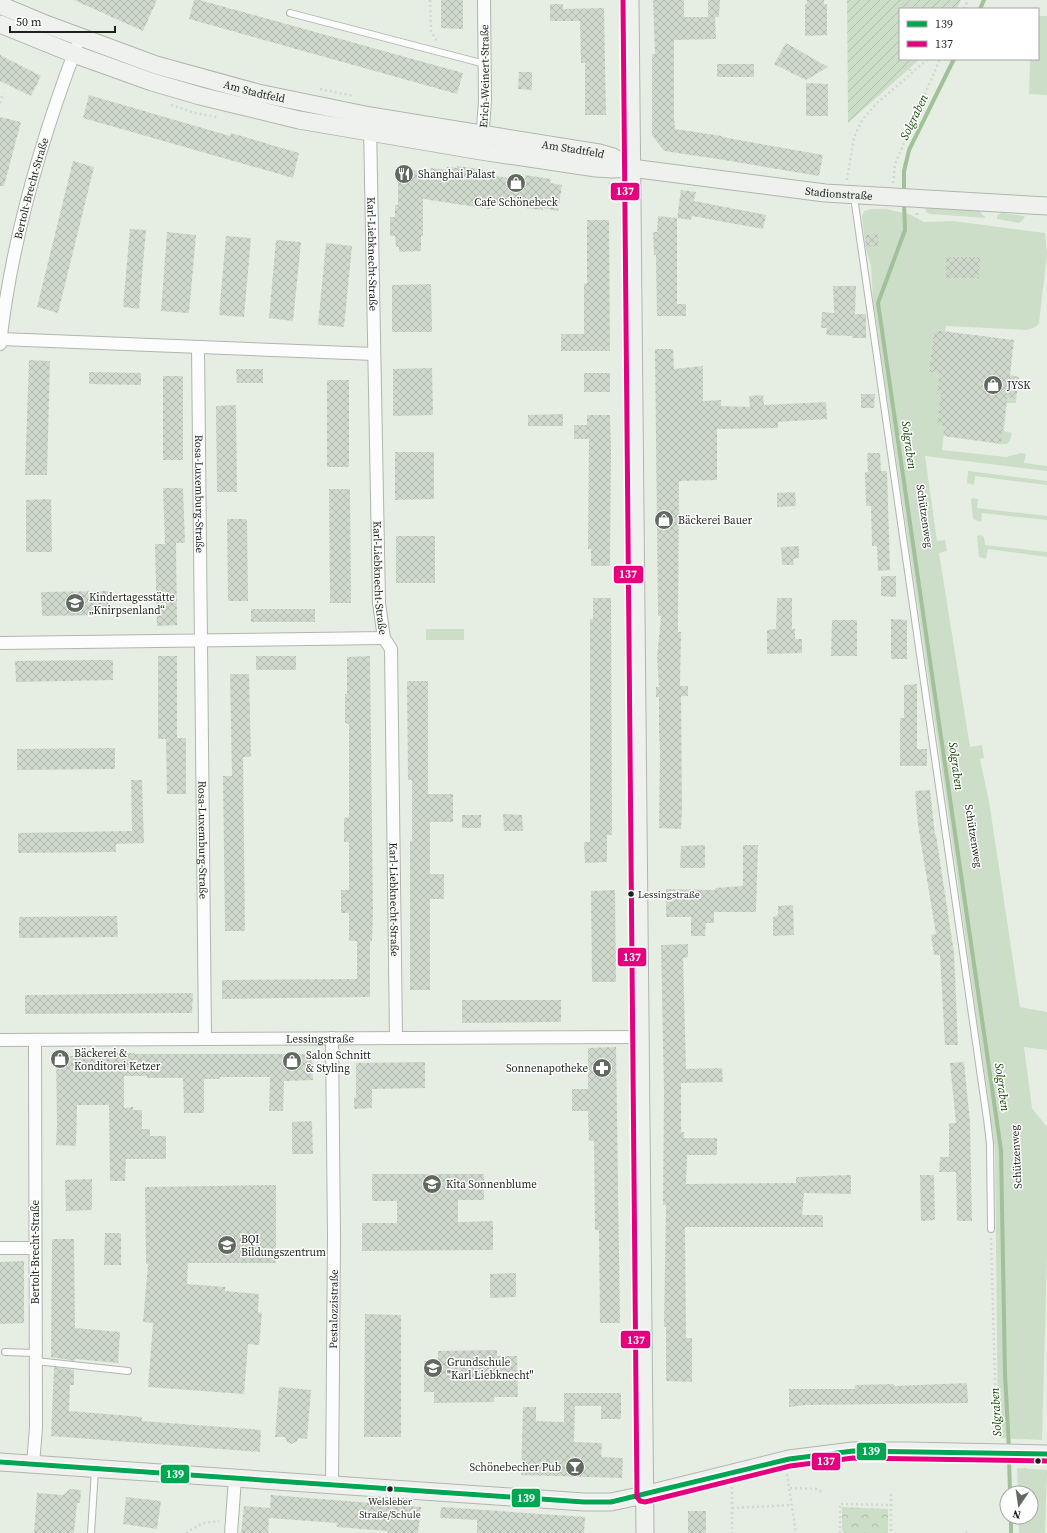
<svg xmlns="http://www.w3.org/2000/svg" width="1047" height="1533" font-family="'Source Serif 4',serif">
	<defs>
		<pattern id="park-crowns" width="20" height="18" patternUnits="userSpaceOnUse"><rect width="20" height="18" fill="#cddec8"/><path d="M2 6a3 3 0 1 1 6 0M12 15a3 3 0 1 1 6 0" fill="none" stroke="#afbeab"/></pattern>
		<pattern id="garden-furrows" width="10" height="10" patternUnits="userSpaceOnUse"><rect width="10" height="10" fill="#cddec8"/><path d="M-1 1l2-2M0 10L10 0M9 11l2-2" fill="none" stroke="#afbeab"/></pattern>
		<pattern id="building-cross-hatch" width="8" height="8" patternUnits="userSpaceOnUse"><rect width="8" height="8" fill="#ced9cb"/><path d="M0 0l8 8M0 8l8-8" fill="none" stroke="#b0baae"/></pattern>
	</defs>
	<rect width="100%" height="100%" fill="#e6eee4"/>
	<path fill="#cddec8" d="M1038,16H1047V95L1029,94L1030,59H1038Z
		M925,206L977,209L986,218L930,214L926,212Z
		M871,209H886L909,214L924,222L953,221L1045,233L1047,254L1039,323L1036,327L1026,330L946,326L945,331L934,330L929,372L939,373L937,394H941L945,426L942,450L1006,457L1021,453L1026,454L1024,463L1047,466V471L925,456L937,541L945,540L947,551L939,553L970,747L982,745L984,758L980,759L989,801L1020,1007L1047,1012V1050L1024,1047L1032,1108L1047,1127V1256L1042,1440L998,1438L995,1149L947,806L873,301L871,265L866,250L862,217L864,211Z
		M1002,213L1025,216L1022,221L1019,223L997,219V215Z
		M1017,394L1016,403H1007L1004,431L1012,433L1010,440L1007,444H1001L1007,398L1016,399Z
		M968,471L1047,481V485L975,476L974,485L967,483Z
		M972,498L978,499L977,508L1047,516V520L982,513L981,522L973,519L971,500Z
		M980,535L984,537L985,545L1047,552V557L988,549L986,559L979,557L977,536Z
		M426,629H464V640H426Z
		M1017,1468L1047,1470L1045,1533H1019L1018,1517H1031V1493H1018Z"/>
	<path fill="url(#park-crowns)" d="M842,1507L888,1509V1533H844L842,1530Z"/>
	<path fill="url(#garden-furrows)" d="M847,0H961L957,9H900V59H920L848,123Z"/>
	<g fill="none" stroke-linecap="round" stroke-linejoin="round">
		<path stroke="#a2c09a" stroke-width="4" d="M980,9L984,0
			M904,193V171L909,150L954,59
			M904,202L905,230L878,303L1001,1150L1005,1374L1009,1449
			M1009,1458L1010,1493
			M1011,1517V1533"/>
	</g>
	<path fill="url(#building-cross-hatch)" d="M74,0H157L143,31Z
		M194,0H199L247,13L463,73L457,94L189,19Z
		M441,0H463V29L441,28Z
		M653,0H684V17H708V0H720L719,17H715L716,39L674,40V117L675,129L722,136V137L823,155L819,176L718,159L664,151L652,135V54H655Z
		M807,0H824V4H827V35L805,36V4L807,3Z
		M550,4H563V9L604,8L606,115H585V63H581L580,21H550Z
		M786,43L828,67L806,80L774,64Z
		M0,55L41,76L31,96L0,81Z
		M717,64H754V77H717Z
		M519,72H532V90L518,89Z
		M806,83L828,84V116H806Z
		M89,95L230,136L231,133L299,153L293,178L83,118Z
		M0,117L21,122L4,186H0Z
		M73,161L94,167L58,313L37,307Z
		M409,166L412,170L430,172L431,168L447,170V167L457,168V166L485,170V173L495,176L525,180V175L551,179L550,183L562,185L558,211L543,208V210L491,204L490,209L423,199V236H421V251L399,252V247H396L395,236H390V217H395V205H398V182L396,179Z
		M681,190L696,192L694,201L766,215L763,229L692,216L691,220L677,218Z
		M658,216L677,218V304H686V316H657L656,255H654L653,232H657Z
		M587,220H609L610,351H561V334H584V284L587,283Z
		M130,229L146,230L139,309L123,307Z
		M167,232L196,235L189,313L161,311Z
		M878,234L879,246L866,247L865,235Z
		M226,236L251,238L244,317L219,315Z
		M276,240L301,242L293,321L269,318Z
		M326,243L352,246L344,327L318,325Z
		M946,257H980L979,278H946Z
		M431,284L432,332H392V285Z
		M833,286H856L855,314H866V338H852V336L826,335L827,328H821L822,312L834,313Z
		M934,330L1014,340L1010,375L1019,377L1016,399L1007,398L1001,444L943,436L945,426L937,425L941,394H937L939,373L929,372Z
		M655,349H673L674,369L703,366V401L721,400V406L750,407L749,396L763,395L764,405L826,402L827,419L778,422V428L717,429V480L679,481L678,632H681L680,686H688V696H681L682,809L681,829L659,828L660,751L659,732V697H656V687H659L657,657L661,616H658Z
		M29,360L50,361L47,475H25Z
		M432,368L433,415L393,416V369Z
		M236,369H263V383H237Z
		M89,372L141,373V385L89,384Z
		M584,373H610V392H584Z
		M163,376H183V460H163Z
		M327,380H349V467H327Z
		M861,394H875L874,408H861Z
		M236,405L237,492H217L216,406Z
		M563,414V426H528V415Z
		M587,415H610L611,450L610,566H591V549H588L589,439H574V425H587Z
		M395,452H434V499L395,500Z
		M867,453H880L881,471H887L890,570L878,571L877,546H872L871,506H866L865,472H868Z
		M163,488H183L185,543H176L177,625L157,626L155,544H165Z
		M329,489H350L351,603H330Z
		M795,492L796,506L777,507V493Z
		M51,499L52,552H26V500Z
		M227,519H247L248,601H228Z
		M396,536H435V583H396Z
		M799,546V558L793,559L794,565H782L781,547Z
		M881,576H896V597L881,596Z
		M108,591L109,615L42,616L41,592Z
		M593,598H611L612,835H607V862L585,863L584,842H590V619H593Z
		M777,598H792V629H795V639H802V653L767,654V630L776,629Z
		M251,609H315V622H251Z
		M891,619L907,620V659H891Z
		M832,620H857V656H831Z
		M158,656H177V738H186V794H167L166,739H158Z
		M256,656H296V670H256Z
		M370,656L373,912L372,941H370V997L222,999V980L357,979V941H349V913H341V890H349V842H344V818L349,817V724L345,723V694H347V657Z
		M94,660H113V680L16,682L15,661Z
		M230,674H249L251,757H243L245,931H225L223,776H232Z
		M407,681H428V794H453V822H430V874H444V899H430V990H410V841H412V780H408Z
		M917,684V749H927V766H900V718H904V685Z
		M115,748V769L17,770V749Z
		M131,780H142L144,843L116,844V852L18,853V833L132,831Z
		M930,790L935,835H936L954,953L958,1045H945L940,955H934L931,935L936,934L918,825L915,791Z
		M503,814L522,815L523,831H504Z
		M462,815H481V828H462Z
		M705,845V868H680L681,846Z
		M743,845H758L756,912H714V923H706L705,936H691V917H666V889L715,890V888L743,886Z
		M615,890L616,982H592L591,891Z
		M793,905L794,935L773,936V917L778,915V906Z
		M117,916L118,937L19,938V917Z
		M688,944V957L683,958L686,1069L722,1068L723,1082L681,1083V1132H684V1138H717V1155H687L686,1184L796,1183V1177L851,1175V1194L804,1193L802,1215H823V1227H685L686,1338H692V1382L666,1381V1327H664L666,1205H663L664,1092L661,945Z
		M193,993L192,1013L25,1014V995Z
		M462,1000H561V1022L462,1023Z
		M616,1047L620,1323H600L599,1230H595L594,1141H589L588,1111H572V1089H588V1048Z
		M113,1053H134V1054H312L313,1080L284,1081L283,1111H269L270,1077H220V1079H204V1113H184L183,1078H147V1076H124V1108L133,1107V1110H142V1129H150V1136H166V1159H126L125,1181H110L109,1105H77L76,1146L56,1145L57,1124L56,1056H113Z
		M425,1062V1088L372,1089V1108L354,1109V1098H356V1063Z
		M964,1062L970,1122L972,1221H957L956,1172H939L940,1157H949V1123H956L950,1063Z
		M312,1121L313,1154H292V1122Z
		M372,1174H484V1200H458V1222L493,1221V1250L362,1251V1223H397V1201H372Z
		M920,1175H934L935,1220L921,1221Z
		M92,1179V1210L66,1211L65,1180Z
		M276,1185V1263H188L187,1284L225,1287V1291L259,1294L258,1312L262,1313L259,1345L248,1344L244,1394L148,1387L153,1323L143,1322L148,1264H146L145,1187Z
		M105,1233H121V1265H104Z
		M52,1239H74L75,1328L120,1332L118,1363L75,1359V1361L51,1357Z
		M24,1261V1323L0,1324V1262Z
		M516,1273V1297L490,1298V1274Z
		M365,1314L401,1315V1437H364Z
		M497,1350V1356H517L518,1397H494V1402L434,1403V1392H424V1361H438V1351Z
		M54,1367L74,1370V1385H70L69,1411L142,1417V1421L261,1430L260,1452L51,1436Z
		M967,1383L968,1403L806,1405L789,1407V1389H855V1385L894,1384V1386Z
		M279,1387L311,1390L307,1439L299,1438L296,1442L291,1444L287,1442L285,1437H275Z
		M564,1393H621V1419H601V1406H575L574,1442L602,1443L601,1457L623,1458L622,1478L521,1475L523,1407H536V1421L564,1422Z
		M70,1489L81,1490L80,1503H77L74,1533H34L37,1493L63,1495Z
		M271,1495L421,1507L418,1533H388V1531L336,1527L337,1523L269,1518L268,1533H241L244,1506L270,1508Z
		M126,1497L161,1501L157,1529L123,1524Z
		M441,1507L585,1517L584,1533H477V1520L440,1518Z
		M688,1511H706V1533H688Z"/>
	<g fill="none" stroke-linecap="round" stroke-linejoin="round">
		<defs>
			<path id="lane" d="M290,13L485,64
				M854,197L987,1119L990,1144L991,1229
				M5,1352L35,1353
				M36,1361L128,1371
				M91,1533L95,1470"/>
			<g id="street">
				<path id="s1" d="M370,125L379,603L384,638L391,649L396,1037"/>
				<path id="s2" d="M482,141L485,101L484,0"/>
				<path d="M1,339L374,354"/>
				<path id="s3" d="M0,344C11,243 40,143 76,48"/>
				<path id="s4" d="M198,347L205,1039"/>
				<path d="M0,643L384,638"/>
				<path id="s5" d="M0,1040L640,1037"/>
				<path d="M0,1248H35"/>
				<path d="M33,1464L36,1428L35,1040"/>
				<path id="s6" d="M332,1485L334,1238L332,1038"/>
				<path d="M231,1533L235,1479"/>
			</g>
			<g id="secondary">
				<path d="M630,0L645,1533"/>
				<path id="s7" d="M0,5L48,25L156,65L258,93L370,116L599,153L613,157L631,168"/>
				<path id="s8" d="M0,24L74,54L152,82L200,96L299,120L481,151L596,168L612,169L631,168L825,193L1047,206"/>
				<path d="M0,1462L584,1502H611L644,1495L789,1459L853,1451H908L1047,1454"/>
			</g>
		</defs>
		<use href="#lane" stroke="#b0b6ae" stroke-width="8"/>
		<use href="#street" stroke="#b0b6ae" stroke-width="14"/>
		<use href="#secondary" stroke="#b0b6ae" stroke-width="19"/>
		<path stroke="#d3d6d3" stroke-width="2.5" stroke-dasharray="2 3" stroke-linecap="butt" d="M430,0L431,31L437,42
			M908,0V9
			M964,9L968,0
			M910,59V74
			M320,89L354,96
			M0,103L3,93
			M171,105L195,113L217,117
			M847,180L854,137L862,120L876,104L928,59
			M609,183L616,192
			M893,183L895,164L940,59
			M917,213L916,237L899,288L900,325L911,423L940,619L984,898L1006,1054L1018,1159L1020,1382L1022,1420L1026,1439
			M991,1238L996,1415L992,1438
			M1025,1468V1493
			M787,1474L796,1533
			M732,1487V1533
			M790,1488L817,1489L823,1493
			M891,1494V1533
			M732,1508L792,1505
			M1025,1517V1533
			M966,1532L967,1533
			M186,1533L203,1523L219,1521
			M840,1533V1504L891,1505"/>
		<use href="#lane" stroke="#fbfcfb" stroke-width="6"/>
		<use href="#street" stroke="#fbfcfb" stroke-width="12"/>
		<use href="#secondary" stroke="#eef1ed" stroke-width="17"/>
		<defs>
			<path id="bus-1" d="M0,1462L584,1502H611L789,1459L853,1451L1047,1454"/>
			<path id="bus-2" d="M623,0L637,1497L640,1501L645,1502L790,1466L853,1458L1047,1461"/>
		</defs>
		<use href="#bus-1" stroke="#fff" stroke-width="8"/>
		<use href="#bus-2" stroke="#fff" stroke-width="8"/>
		<use href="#bus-1" stroke="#00a651" stroke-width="5"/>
		<use href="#bus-2" stroke="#e5007d" stroke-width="5"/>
	</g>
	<defs>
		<symbol id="restaurant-disc" viewBox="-11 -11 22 22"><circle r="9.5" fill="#626961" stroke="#fff"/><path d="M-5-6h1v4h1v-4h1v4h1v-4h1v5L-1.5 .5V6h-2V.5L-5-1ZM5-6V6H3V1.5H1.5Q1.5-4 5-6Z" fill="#fff"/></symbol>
		<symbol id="shop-disc" viewBox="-11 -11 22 22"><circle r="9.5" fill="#626961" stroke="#fff"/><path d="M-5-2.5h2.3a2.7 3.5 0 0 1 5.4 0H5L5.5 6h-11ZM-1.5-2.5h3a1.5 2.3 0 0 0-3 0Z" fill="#fff"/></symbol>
		<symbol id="school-disc" viewBox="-11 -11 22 22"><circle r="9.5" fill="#626961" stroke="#fff"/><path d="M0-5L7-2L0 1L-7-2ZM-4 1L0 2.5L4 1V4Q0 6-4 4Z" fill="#fff"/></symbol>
		<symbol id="pharmacy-disc" viewBox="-11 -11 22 22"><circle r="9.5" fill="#626961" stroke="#fff"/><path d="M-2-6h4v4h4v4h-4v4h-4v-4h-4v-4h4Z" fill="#fff"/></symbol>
		<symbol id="bar-disc" viewBox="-11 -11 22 22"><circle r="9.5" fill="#626961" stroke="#fff"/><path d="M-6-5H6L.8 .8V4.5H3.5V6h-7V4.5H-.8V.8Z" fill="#fff"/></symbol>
	</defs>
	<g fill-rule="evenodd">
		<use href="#restaurant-disc" x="393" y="163" width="22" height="22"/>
		<use href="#shop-disc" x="505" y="172" width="22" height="22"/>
		<use href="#shop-disc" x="982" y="374" width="22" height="22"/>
		<use href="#shop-disc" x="653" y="509" width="22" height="22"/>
		<use href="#school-disc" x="64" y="592" width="22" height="22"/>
		<use href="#shop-disc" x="49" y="1048" width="22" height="22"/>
		<use href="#shop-disc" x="281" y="1050" width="22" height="22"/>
		<use href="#pharmacy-disc" x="591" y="1057" width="22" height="22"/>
		<use href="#school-disc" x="421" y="1173" width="22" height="22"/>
		<use href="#school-disc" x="216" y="1234" width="22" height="22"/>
		<use href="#school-disc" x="422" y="1357" width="22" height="22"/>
		<use href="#bar-disc" x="564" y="1456" width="22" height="22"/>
	</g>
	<g fill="#1b211a" stroke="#fff" stroke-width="1.5">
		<circle cx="631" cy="894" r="3.5"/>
		<circle cx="1038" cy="1461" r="3.5"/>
		<circle cx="390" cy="1489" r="3.5"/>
	</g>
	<g text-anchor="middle" stroke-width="3" stroke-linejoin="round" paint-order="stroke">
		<g font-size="10" fill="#1b211a" stroke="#fff" text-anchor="start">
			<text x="638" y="898">Lessingstraße</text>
			<text x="390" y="1505" text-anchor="middle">Welsleber<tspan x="390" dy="13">Straße/Schule</tspan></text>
		</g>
		<g font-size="11" fill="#1b211a" stroke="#fff">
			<text dy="4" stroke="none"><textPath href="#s2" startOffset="65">Erich-Weinert-Straße</textPath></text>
			<text dy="4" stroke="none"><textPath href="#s7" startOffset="269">Am Stadtfeld</textPath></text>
			<text dy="4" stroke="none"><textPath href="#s7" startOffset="593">Am Stadtfeld</textPath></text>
			<text dy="4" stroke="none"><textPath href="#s3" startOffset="159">Bertolt-Brecht-Straße</textPath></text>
			<text dy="4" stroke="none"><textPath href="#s8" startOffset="860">Stadionstraße</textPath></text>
			<text dy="4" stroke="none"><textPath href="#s1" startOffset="129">Karl-Liebknecht-Straße</textPath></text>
			<text dy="4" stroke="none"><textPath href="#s4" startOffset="147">Rosa-Luxemburg-Straße</textPath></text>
			<text transform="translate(925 516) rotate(82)" y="4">Schützenweg</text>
			<text dy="4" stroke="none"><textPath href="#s1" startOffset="453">Karl-Liebknecht-Straße</textPath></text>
			<text transform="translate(974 836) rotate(81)" y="4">Schützenweg</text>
			<text dy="4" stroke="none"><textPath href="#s4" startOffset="493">Rosa-Luxemburg-Straße</textPath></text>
			<text dy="4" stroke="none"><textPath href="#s1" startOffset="777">Karl-Liebknecht-Straße</textPath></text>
			<text dy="4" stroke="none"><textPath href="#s5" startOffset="320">Lessingstraße</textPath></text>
			<text transform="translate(1016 1157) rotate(-93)" y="4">Schützenweg</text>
			<text transform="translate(35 1252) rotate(-90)" y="4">Bertolt-Brecht-Straße</text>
			<text dy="4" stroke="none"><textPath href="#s6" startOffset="176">Pestalozzistraße</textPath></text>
		</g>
		<g font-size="11" fill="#1b211a" stroke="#fff" text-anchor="start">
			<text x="418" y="178">Shanghai Palast</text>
			<text x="516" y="206" text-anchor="middle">Cafe Schönebeck</text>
			<text x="1007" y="389">JYSK</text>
			<text x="678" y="524">Bäckerei Bauer</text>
			<text x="89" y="601">Kindertagesstätte<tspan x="89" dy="13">„Knirpsenland“</tspan></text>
			<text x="74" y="1057">Bäckerei &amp;<tspan x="74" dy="13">Konditorei Ketzer</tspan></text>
			<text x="306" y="1059">Salon Schnitt<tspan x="306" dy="13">&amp; Styling</tspan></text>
			<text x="588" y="1072" text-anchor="end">Sonnenapotheke</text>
			<text x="446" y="1188">Kita Sonnenblume</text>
			<text x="241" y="1243">BQI<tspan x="241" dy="13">Bildungszentrum</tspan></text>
			<text x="447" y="1366">Grundschule<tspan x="447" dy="13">"Karl Liebknecht"</tspan></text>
			<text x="561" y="1471" text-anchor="end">Schönebecher Pub</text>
		</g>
		<g font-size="12" font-style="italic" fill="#124600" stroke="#fff">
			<text transform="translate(914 117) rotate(-64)" y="4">Solgraben</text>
			<text transform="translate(909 445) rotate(82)" y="4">Solgraben</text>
			<text transform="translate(956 766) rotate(82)" y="4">Solgraben</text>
			<text transform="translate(1002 1087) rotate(82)" y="4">Solgraben</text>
			<text transform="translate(996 1412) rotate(-93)" y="4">Solgraben</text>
		</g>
	</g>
	<g stroke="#fff" stroke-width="1.5">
		<rect x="610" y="182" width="30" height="19" rx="4" fill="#e5007d"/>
		<rect x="613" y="565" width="31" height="19" rx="4" fill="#e5007d"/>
		<rect x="617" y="947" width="30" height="20" rx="4" fill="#e5007d"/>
		<rect x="620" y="1330" width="31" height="19" rx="4" fill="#e5007d"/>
		<rect x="856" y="1442" width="31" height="19" rx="4" fill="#00a651"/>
		<rect x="811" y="1452" width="30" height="19" rx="4" fill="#e5007d"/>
		<rect x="160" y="1464" width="30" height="20" rx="4" fill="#00a651"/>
		<rect x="511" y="1488" width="30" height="20" rx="4" fill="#00a651"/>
	</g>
	<g font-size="11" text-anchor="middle" font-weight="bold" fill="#fff">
		<text x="625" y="195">137</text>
		<text x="628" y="578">137</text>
		<text x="632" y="961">137</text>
		<text x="636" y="1344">137</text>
		<text x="871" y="1455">139</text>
		<text x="826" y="1465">137</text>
		<text x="175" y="1478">139</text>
		<text x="526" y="1502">139</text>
	</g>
	<rect x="899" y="8" width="140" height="52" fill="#ffffff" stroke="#a4a6a3"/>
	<rect x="907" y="21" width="20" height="6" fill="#00a651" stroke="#a4a6a3"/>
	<text x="935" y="28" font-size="12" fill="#1b211a">139</text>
	<rect x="907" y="41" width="20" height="6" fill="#e5007d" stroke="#a4a6a3"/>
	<text x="935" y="48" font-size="12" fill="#1b211a">137</text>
	<g transform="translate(1019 1505) rotate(193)"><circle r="19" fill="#ffffff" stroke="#a4a6a3"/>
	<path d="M0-3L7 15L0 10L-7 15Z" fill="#626961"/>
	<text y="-6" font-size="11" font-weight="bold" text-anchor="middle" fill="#1b211a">N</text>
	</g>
	<path d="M10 26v6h105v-6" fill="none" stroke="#1b211a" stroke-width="2"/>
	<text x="16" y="26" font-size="12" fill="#1b211a" stroke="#ffffff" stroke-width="3" paint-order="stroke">50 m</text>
</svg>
